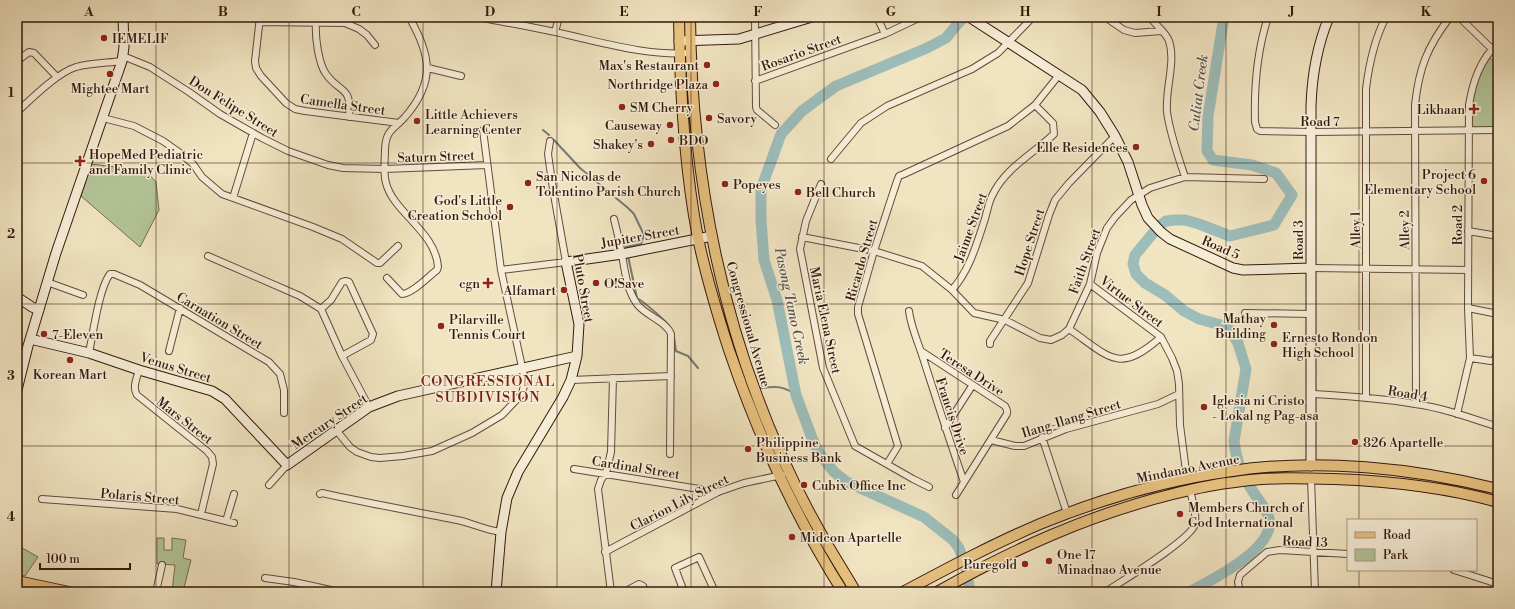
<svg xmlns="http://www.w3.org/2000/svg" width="1515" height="609" font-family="'Libre Bodoni',serif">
	<rect width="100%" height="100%" fill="#f1e4c1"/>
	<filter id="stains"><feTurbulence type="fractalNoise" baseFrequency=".005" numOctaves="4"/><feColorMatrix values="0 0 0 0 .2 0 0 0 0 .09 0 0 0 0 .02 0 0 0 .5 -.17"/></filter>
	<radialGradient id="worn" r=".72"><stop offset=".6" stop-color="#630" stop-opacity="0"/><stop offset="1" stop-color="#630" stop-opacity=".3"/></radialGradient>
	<path fill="#b3c598" stroke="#746e52" d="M1488,57L1498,64V127L1471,128V106L1475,85Z
		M91,164L142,170L148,173L156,182L159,210L140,247L81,196Z
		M157,538H164V550H172V538L186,540L183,558L191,560L183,592H172L175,565L157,564Z
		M17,545L38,557L25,576L17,574Z"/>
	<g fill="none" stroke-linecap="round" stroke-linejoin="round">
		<path stroke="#727b75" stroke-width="2" d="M543,130L549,135
			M554,140L580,168L628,208L634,214L644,235L641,244L626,247
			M628,256L637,298C644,302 669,323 671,329
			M674,337L676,351L688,356L698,368
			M757,383L761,388C776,386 784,386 796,395"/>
		<path stroke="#9cbdba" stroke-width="11" d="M965,17L959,22L946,38L927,48L836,86L802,111L781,134L761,189V220L764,260L777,300L796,395L812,438L819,453L834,472L847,482L924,517L953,540L959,548L966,568L970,592
			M1189,592C1210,581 1284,545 1267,513C1263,505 1257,498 1252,490C1242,476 1236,459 1234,441L1246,369L1238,343L1230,330L1221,325L1199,319L1184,311L1165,295L1145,283L1136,274L1133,264L1135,255L1159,226L1166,221L1175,220H1185L1199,224L1230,236L1274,225L1292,195L1276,173L1252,165L1213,160L1207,151L1208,116L1224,17"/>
		<defs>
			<path id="street" d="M260,17L255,61L256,68L261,76L286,103L295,109L305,111L399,123
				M478,17C508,23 538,28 568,35C608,44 649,56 691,53
				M755,17L756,107L757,110L775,125
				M877,17L885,34
				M1105,17L1124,30L1135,33L1161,31
				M1150,17C1155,25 1166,32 1169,41C1176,62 1165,89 1167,112C1170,134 1178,156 1185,177
				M1268,17C1257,51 1254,87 1255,122L1257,129L1260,131L1312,132L1498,130
				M1459,17L1492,49
				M259,22L345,23L359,29L367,35L375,45
				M316,22C315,35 318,63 326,74C340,94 352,85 349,117
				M555,32L559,17
				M123,56L150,67L189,92L220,114L262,138L288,151L328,165L343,168L385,169L487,165
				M17,61L29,52L34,53L57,77
				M428,68L461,76
				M755,81L885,34L921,17
				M17,112C32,98 57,73 76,67C91,63 107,63 122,61
				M103,118L134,126L163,141L180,153L193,164L202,177L222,194L313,227L342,239L377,263H380L398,246
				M831,159L861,123L887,106L972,69L998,53L1033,17
				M821,184L806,221L800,249L823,368L855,446L913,479L929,487
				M233,198L253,133
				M614,219C617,231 620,243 622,255C625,272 627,290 637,304C646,316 666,321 671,334L670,454
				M1468,231L1498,236
				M802,237L874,251L922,266L952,290L974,313L1005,320L1040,338L1051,340L1062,335L1069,329L1090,284L1097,253L1107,228L1115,217L1131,200L1150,188L1185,177L1264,179
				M208,256L300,296L321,309L342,356L369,407
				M1311,268L1468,270
				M501,270L566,262L553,189L548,154L550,141
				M387,278L402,294C412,294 429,276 437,270L438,267C436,232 393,212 386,183C383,173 385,160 385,149C386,130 393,130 405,117C436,81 431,55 409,17
				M47,282L83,295
				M1090,284L1161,337L1172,358L1177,371L1179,384L1180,425L1187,479
				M952,290C969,271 976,246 984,222C987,213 988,204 992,196C1005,168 1033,154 1054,134L1053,123L1035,105
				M1468,308L1498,314
				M321,309L331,300L342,282L345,281L349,282L373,334L371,340L342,356
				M909,311C911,328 919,344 924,361C937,401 950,442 964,482
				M1245,313L1312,314
				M1069,329C1110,357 1118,375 1161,337
				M990,344V341L1028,283L1049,215L1055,200L1069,183L1115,136
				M169,351L180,308
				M921,351L1005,406C1008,411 1008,413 1005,417L956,495
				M89,353C93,334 99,288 110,274H114L140,285L269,362L280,374L284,390V413
				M1470,358L1491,361L1494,360L1498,352
				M139,370C137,378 132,387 137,395L207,451L212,457L213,464L201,514
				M571,380L671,376
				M1312,394C1346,396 1381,398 1415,404C1444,408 1471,418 1498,427
				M1366,398V89C1369,64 1374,40 1386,17
				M1416,404L1415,105C1419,68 1427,47 1450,17
				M1457,414L1470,358L1468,308L1469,105C1473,81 1480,60 1498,43
				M945,428L972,386
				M336,430L350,447L357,452L371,457L380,458L403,456L432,451L472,433L502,415L522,394L525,381L501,270L483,130
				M1042,437L1067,513
				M991,440L1015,446H1024L1066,429L1158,404L1179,394
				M887,464L898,446L858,314V307L874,251L897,181L899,176L904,174L1008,126L1035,105L1059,75
				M574,469L718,492
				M1311,478L1315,592
				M269,485L287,465
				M320,494L322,493C367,503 412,511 457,520C472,523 485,530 501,532
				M42,499L177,509L234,523
				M226,521L234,494
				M605,552L718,492L744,483L782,475
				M1454,570L1498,584
				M265,578L294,582L340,592
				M156,592L162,565
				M611,592L598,489L601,480L606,473L611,452L613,378
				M624,592L639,584L643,586L646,592
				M684,592L675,568L699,557L715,592
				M1105,592C1122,581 1191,540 1195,524C1197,513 1192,500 1190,490
				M1240,592L1238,582L1240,575L1267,552L1280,550L1348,554"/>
			<path id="secondary" d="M969,17L1082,90L1100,112L1115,136L1128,162L1142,205L1148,218L1161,232L1170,239L1233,268L1243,270L1311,268
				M679,41L739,39L812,17
				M17,297L32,307L39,310
				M30,339L89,353L139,370L212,391L225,399L287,465L369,407L398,396L577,356
				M17,390L28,346L56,253L122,61L124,47L123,17
				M1311,466V106C1312,75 1317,46 1329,17
				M496,592L501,532L507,498L518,472L563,397L571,380L577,356L579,324L566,262L622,254L712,236"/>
			<path id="primary" d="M679,17C680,91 684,166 698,238C706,276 717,313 729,350C758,436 795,516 843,592
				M690,17C692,216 738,404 845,574C849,580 852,586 856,592
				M17,581L69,592
				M903,592C948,568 993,544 1040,524C1101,499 1166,480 1232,471C1318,458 1414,468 1498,489
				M937,592C1012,550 1088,515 1173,494C1193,489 1214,484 1235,482C1268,477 1301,478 1334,479C1389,481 1445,487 1498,502"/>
		</defs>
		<use href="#street" stroke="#634b3a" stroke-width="8"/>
		<use href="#secondary" stroke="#34180d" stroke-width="11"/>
		<use href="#primary" stroke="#34180d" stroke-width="12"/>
		<use href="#street" stroke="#f6edd7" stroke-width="6"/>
		<use href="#secondary" stroke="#f6edd7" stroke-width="9"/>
		<use href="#primary" stroke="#e8c280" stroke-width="10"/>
	</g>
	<path fill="none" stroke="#34180d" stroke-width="1" stroke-opacity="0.55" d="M156,17V592M289,17V592M423,17V592M557,17V592M691,17V592M824,17V592M958,17V592M1092,17V592M1226,17V592M1359,17V520M17,163H1498M17,304H1498M17,446H1498M1359,570V592"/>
	<g fill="#8f2418" stroke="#f6edd7" stroke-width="1.5">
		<circle cx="104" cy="38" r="4"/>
		<circle cx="707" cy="65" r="4"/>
		<circle cx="110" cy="74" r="4"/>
		<circle cx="716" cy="84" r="4"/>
		<circle cx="622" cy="107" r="4"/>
		<path d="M1472 103h4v4h4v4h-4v4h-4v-4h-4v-4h4z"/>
		<circle cx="709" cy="118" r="4"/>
		<circle cx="417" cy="121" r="4"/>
		<circle cx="670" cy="125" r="4"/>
		<circle cx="671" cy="140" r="4"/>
		<circle cx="651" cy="144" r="4"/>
		<circle cx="1136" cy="147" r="4"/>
		<path d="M78 155h4v4h4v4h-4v4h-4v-4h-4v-4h4z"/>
		<circle cx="1484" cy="181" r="4"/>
		<circle cx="528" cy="183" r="4"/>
		<circle cx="725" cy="184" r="4"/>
		<circle cx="798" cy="192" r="4"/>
		<circle cx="510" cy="207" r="4"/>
		<path d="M486 277h4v4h4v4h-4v4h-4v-4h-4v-4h4z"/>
		<circle cx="596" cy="283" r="4"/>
		<circle cx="564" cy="290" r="4"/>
		<circle cx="1274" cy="325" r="4"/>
		<circle cx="441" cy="326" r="4"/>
		<circle cx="44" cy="334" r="4"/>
		<circle cx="1274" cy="344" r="4"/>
		<circle cx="70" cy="360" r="4"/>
		<circle cx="1204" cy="407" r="4"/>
		<circle cx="1355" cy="442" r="4"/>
		<circle cx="748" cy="449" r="4"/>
		<circle cx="804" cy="485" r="4"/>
		<circle cx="1180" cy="514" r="4"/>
		<circle cx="792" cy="537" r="4"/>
		<circle cx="1049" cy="561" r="4"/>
		<circle cx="1025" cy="564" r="4"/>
	</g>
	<g text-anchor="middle" stroke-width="3" stroke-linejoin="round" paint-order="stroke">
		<g font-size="13" fill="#34180d" stroke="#f6edd7" text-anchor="start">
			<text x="112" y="43">IEMELIF</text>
			<text x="699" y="70" text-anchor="end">Max's Restaurant</text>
			<text x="708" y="89" text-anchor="end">Northridge Plaza</text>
			<text x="110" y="93" text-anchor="middle">Mightee Mart</text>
			<text x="630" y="112">SM Cherry</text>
			<text x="1465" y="114" text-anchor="end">Likhaan</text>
			<text x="425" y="119">Little Achievers<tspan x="425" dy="15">Learning Center</tspan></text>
			<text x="717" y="123">Savory</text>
			<text x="662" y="130" text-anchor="end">Causeway</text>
			<text x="679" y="145">BDO</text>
			<text x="643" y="149" text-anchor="end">Shakey's</text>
			<text x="1128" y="152" text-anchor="end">Elle Residences</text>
			<text x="89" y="159">HopeMed Pediatric<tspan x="89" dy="15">and Family Clinic</tspan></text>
			<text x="1476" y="179" text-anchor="end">Project 6<tspan x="1476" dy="15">Elementary School</tspan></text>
			<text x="536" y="181">San Nicolas de<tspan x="536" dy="15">Tolentino Parish Church</tspan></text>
			<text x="733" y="189">Popeyes</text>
			<text x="806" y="197">Bell Church</text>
			<text x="502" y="205" text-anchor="end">God's Little<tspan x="502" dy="15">Creation School</tspan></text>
			<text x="480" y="288" text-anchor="end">cgn</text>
			<text x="604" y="288">O!Save</text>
			<text x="556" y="295" text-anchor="end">Alfamart</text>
			<text x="1266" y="323" text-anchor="end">Mathay<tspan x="1266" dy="15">Building</tspan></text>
			<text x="449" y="324">Pilarville<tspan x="449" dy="15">Tennis Court</tspan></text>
			<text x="52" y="339">7-Eleven</text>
			<text x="1282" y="342">Ernesto Rondon<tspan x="1282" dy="15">High School</tspan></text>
			<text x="70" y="379" text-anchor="middle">Korean Mart</text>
			<text x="1212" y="405">Iglesia ni Cristo<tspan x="1212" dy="15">- Lokal ng Pag-asa</tspan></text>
			<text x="756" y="447">Philippine<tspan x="756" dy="15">Business Bank</tspan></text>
			<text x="1363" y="447">826 Apartelle</text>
			<text x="812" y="490">Cubix Office Inc</text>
			<text x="1188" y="512">Members Church of<tspan x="1188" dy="15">God International</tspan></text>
			<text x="800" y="542">Midcon Apartelle</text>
			<text x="1057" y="559">One 17<tspan x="1057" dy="15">Minadnao Avenue</tspan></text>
			<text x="1017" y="569" text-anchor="end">Puregold</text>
		</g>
		<g font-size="13" fill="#34180d" stroke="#f6edd7">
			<text transform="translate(801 52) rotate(-20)" y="5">Rosario Street</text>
			<text transform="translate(343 104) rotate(8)" y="5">Camella Street</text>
			<text transform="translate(234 106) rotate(32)" y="5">Don Felipe Street</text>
			<text x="1320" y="126">Road 7</text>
			<text transform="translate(436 156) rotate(-2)" y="5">Saturn Street</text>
			<text transform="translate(1457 225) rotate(-90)" y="5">Road 2</text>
			<text transform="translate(970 227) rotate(-70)" y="5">Jaime Street</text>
			<text transform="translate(1355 230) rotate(-91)" y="5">Alley 1</text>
			<text transform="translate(1404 230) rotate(-91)" y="5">Alley 2</text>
			<text transform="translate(640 236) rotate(-10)" y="5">Jupiter Street</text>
			<text transform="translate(1298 240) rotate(-90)" y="5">Road 3</text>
			<text transform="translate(1029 242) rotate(-72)" y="5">Hope Street</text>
			<text transform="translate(1221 247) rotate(23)" y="5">Road 5</text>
			<text transform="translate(861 260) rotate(-74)" y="5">Ricardo Street</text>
			<text transform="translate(1084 261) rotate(-70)" y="5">Faith Street</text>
			<text transform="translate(584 288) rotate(80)" y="5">Pluto Street</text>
			<text transform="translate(1132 301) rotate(37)" y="5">Virtue Street</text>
			<text transform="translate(220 320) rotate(31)" y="5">Carnation Street</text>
			<text transform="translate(826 320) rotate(78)" y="5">Maria Elena Street</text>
			<text transform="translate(749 324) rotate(74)" y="5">Congressional Avenue</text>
			<text transform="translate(176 367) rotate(17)" y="5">Venus Street</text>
			<text transform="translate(972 372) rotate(33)" y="5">Teresa Drive</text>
			<text transform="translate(1408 393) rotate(9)" y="5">Road 4</text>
			<text transform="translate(953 416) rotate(72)" y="5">Francis Drive</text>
			<text transform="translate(1071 418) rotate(-17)" y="5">Ilang-Ilang Street</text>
			<text transform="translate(185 420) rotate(38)" y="5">Mars Street</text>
			<text transform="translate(329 421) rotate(-34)" y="5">Mercury Street</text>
			<text transform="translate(636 467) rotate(9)" y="5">Cardinal Street</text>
			<text transform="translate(1188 468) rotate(-11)" y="5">Mindanao Avenue</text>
			<text transform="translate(140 496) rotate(5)" y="5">Polaris Street</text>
			<text transform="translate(679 502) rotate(-27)" y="5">Clarion Lily Street</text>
			<text transform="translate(1305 541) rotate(2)" y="5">Road 13</text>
		</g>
		<g font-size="14" font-style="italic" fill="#58524a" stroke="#f6edd7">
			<text transform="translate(1198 93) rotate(-83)" y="5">Culiat Creek</text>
			<text transform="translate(792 306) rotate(78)" y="5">Pasong Tamo Creek</text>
		</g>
		<g font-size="14" letter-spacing="1" fill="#7a1f14" stroke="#f6edd7">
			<text x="488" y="386">CONGRESSIONAL<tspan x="488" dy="16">SUBDIVISION</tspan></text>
		</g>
	</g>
	<rect width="1515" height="609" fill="none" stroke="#f1e4c1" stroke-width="44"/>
	<rect x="1347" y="519" width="130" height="52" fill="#f6edd7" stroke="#a89886"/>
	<rect x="1355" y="532" width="20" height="6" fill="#e8c280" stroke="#a89886"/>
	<text x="1383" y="539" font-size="12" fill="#34180d">Road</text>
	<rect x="1355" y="549" width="20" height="12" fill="#b3c598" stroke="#a89886"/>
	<text x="1383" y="559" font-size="12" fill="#34180d">Park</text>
	<path d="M40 563v6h90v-6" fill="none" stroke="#34180d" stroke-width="2"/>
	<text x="46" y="563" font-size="12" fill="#34180d" stroke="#f6edd7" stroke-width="3" paint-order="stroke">100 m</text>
	<rect x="22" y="22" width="1471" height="565" fill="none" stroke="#34180d" stroke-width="1.5"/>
	<g font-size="13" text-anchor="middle" font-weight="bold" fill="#34180d">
		<text x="89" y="16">A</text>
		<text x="223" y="16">B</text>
		<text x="356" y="16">C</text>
		<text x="490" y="16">D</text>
		<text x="624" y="16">E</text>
		<text x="758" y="16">F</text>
		<text x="891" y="16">G</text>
		<text x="1025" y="16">H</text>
		<text x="1159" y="16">I</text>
		<text x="1292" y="16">J</text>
		<text x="1426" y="16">K</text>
		<text x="11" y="97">1</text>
		<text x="11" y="238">2</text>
		<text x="11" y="380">3</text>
		<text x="11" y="521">4</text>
	</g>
	<rect width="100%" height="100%" filter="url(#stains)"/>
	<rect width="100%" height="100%" fill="url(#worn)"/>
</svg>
